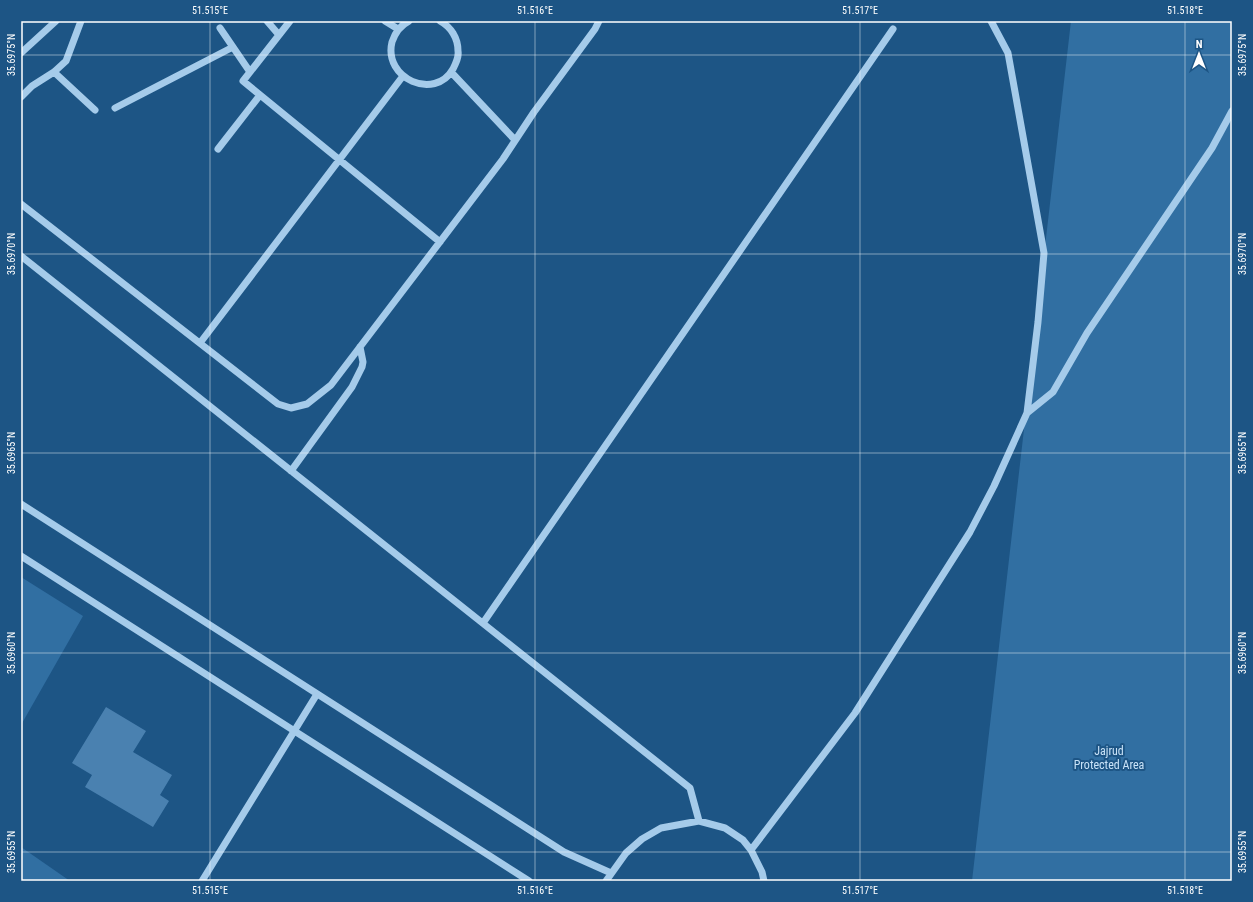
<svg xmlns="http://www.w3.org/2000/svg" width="1253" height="902" font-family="'Roboto Condensed',sans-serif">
	<rect width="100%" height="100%" fill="#1d5585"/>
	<path fill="#316fa2" d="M1071,21H1232V881H972Z
		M21,577L83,616L21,725Z
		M21,847L70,881H21Z"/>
	<path fill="#4a81b0" d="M106,707L146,731L133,752L172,775L160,795L169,801L153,827L85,787L92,775L72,763Z"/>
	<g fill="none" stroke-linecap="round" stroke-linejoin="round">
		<path stroke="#a5cbea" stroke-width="7" d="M267,21L279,35
			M290,21L243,81L440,242
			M385,21L398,29
			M409,21C401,25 395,33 392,42C383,79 435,101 453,69C456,63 459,57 458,51C458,38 451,27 440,21
			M220,28L250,72
			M21,53L56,21
			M54,72L95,110
			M451,72L515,140
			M21,97L32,86L54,72L66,61L81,21
			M115,108L233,47
			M218,149L260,95
			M21,204L278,404L291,408L307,404L331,385L503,159L534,112L595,29L599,21
			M21,256L690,788L699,821
			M200,343L403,76
			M1027,413L1053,392L1087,333L1212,148L1232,111
			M291,471L352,387L362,367L363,362L360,347
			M21,504L564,852L611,873
			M21,556L529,881
			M483,623L893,29
			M751,850L855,713L970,532L994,486L1027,413L1038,322L1044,253L1008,53L991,21
			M202,881L317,694
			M606,881L626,853L642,839L661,828L699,821L725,828L743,840L751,850L762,872L764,881"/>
	</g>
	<path fill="none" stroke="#fff" stroke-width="1" stroke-opacity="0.45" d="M210,21V881M535,21V881M860,21V881M1185,21V881M21,55H1232M21,254H1232M21,453H1232M21,653H1232M21,852H1232"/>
	<g text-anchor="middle" stroke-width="4" stroke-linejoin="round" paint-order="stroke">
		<g font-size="12" fill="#c9e3f8" stroke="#1d5585">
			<text x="1109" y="755">Jajrud<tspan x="1109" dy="14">Protected Area</tspan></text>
		</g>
	</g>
	<rect width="1253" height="902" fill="none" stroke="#1d5585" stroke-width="44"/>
	<g transform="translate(1199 54)" stroke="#1d5585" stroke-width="3" paint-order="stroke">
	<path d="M0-3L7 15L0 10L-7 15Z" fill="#ffffff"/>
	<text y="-6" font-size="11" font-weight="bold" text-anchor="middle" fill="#ffffff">N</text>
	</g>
	<rect x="22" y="22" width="1209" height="858" fill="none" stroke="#fff" stroke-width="1.5"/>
	<g font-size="10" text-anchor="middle" fill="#fff">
		<text x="210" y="14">51.515°E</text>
		<text x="535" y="14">51.516°E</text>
		<text x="860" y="14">51.517°E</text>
		<text x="1185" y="14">51.518°E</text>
		<text transform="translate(11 55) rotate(-90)" y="4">35.6975°N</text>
		<text transform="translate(1242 55) rotate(-90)" y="4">35.6975°N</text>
		<text transform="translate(11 254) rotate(-90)" y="4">35.6970°N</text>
		<text transform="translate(1242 254) rotate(-90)" y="4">35.6970°N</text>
		<text transform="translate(11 453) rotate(-90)" y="4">35.6965°N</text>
		<text transform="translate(1242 453) rotate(-90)" y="4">35.6965°N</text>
		<text transform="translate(11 653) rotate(-90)" y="4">35.6960°N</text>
		<text transform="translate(1242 653) rotate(-90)" y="4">35.6960°N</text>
		<text transform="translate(11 852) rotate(-90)" y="4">35.6955°N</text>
		<text transform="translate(1242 852) rotate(-90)" y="4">35.6955°N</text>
		<text x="210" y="894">51.515°E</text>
		<text x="535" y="894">51.516°E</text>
		<text x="860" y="894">51.517°E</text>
		<text x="1185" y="894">51.518°E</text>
	</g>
</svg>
